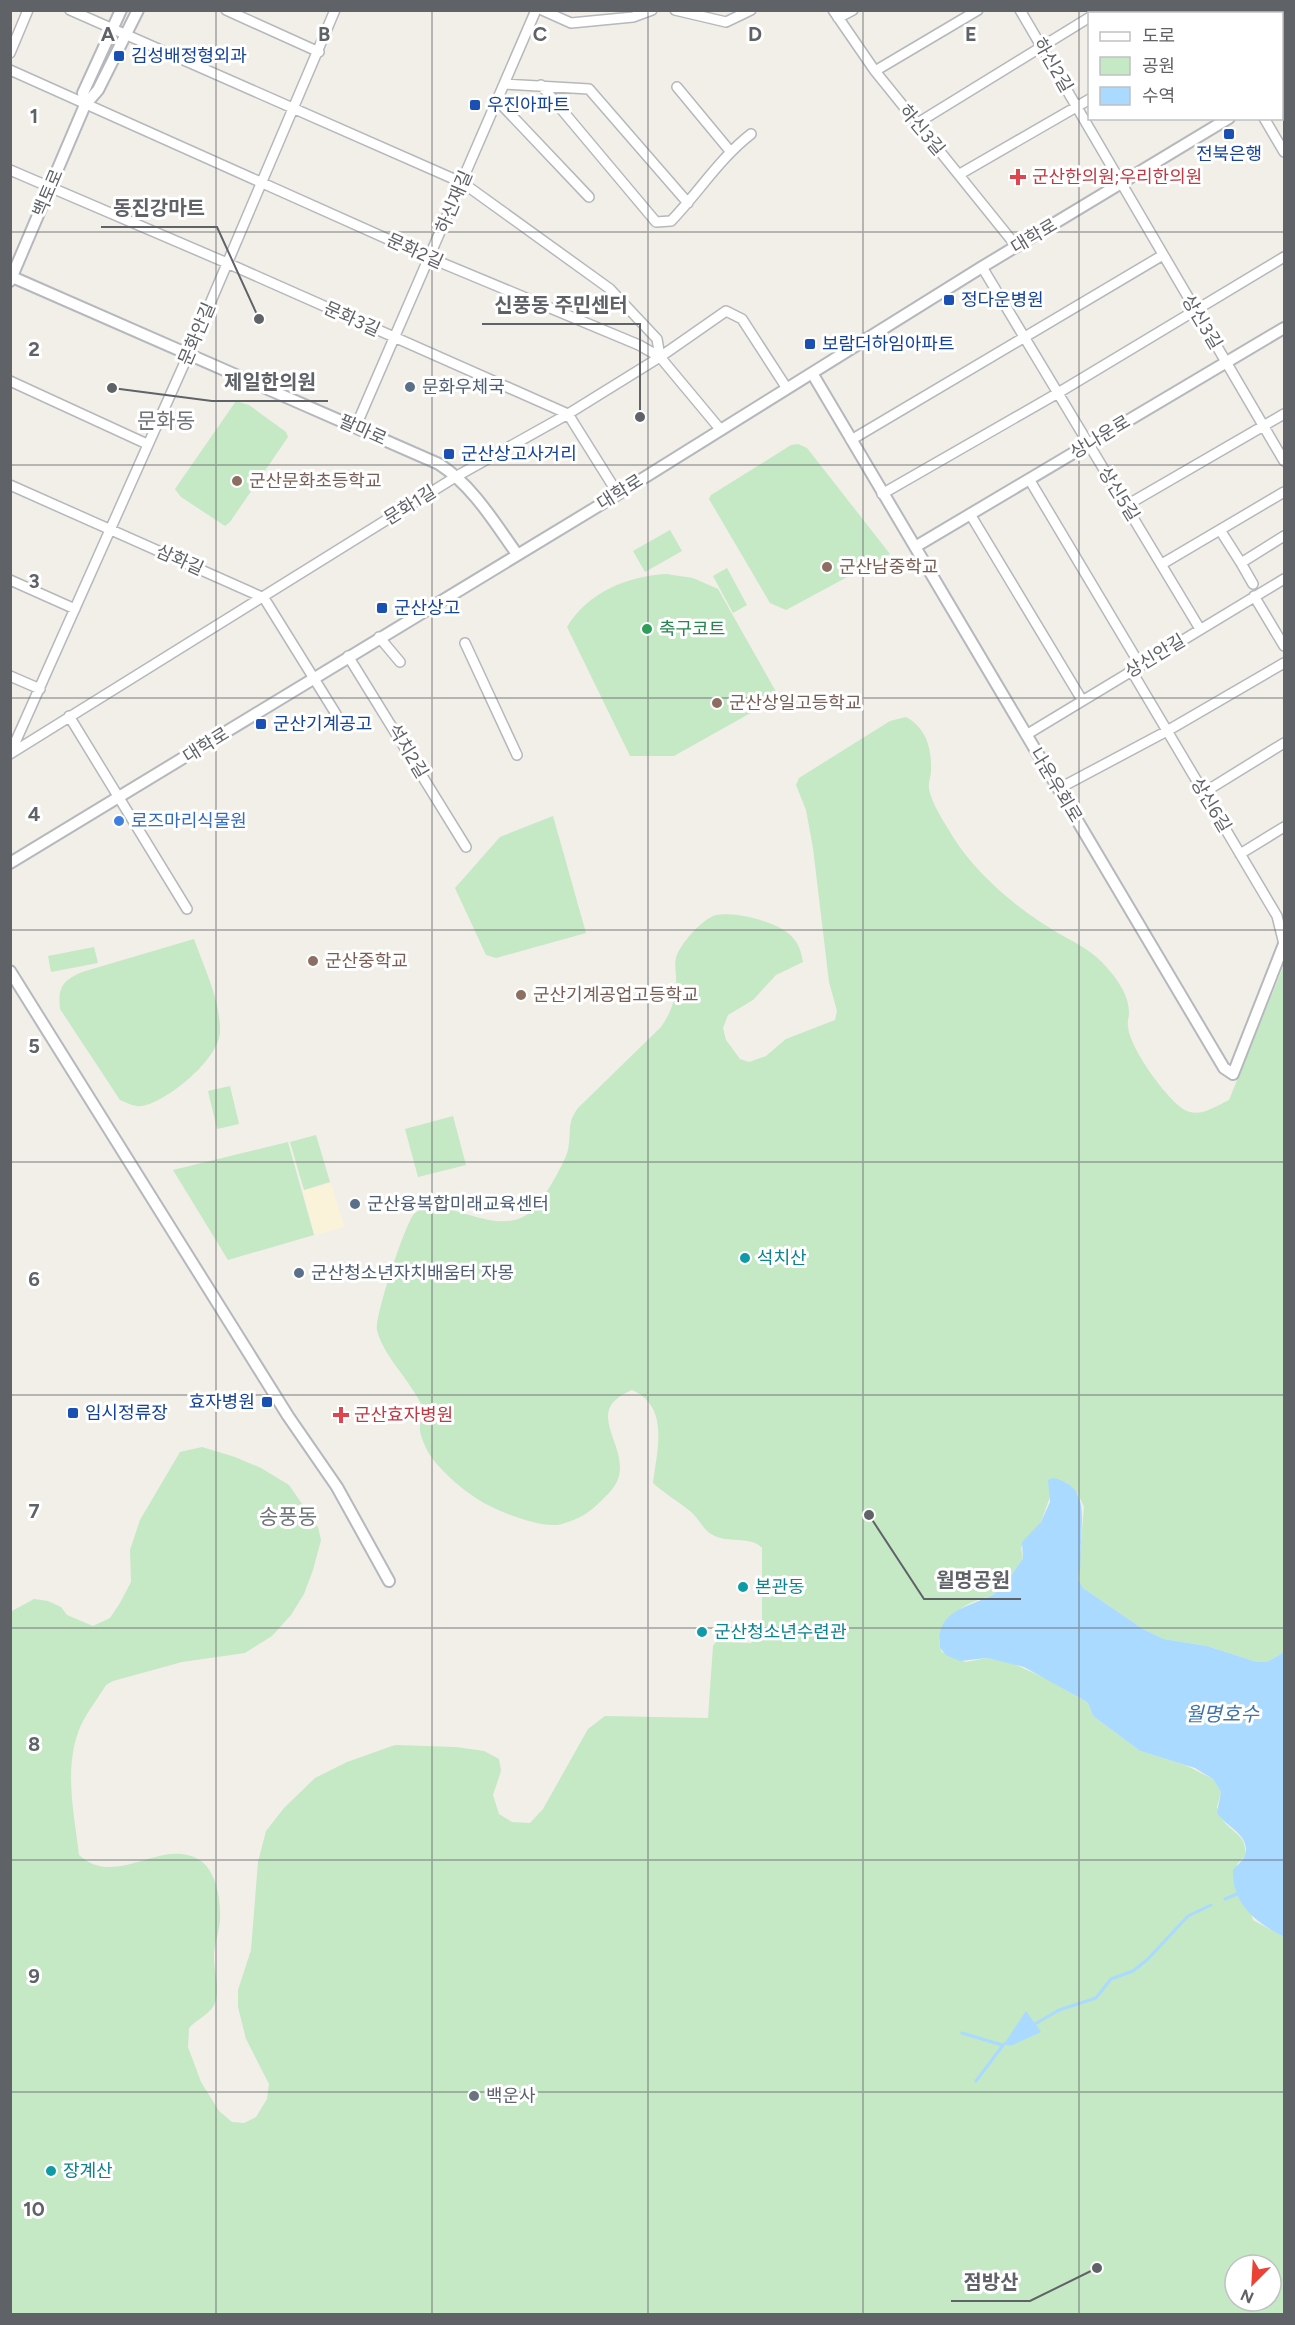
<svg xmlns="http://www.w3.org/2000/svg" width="1295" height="2325" font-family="Figtree,'Noto Sans KR',sans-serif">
	<rect width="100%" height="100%" fill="#f1efe8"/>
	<path fill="#c5e8c5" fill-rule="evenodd" d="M236,401L249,405L286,432L288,437L230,522L225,526L181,497L175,489Z
		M798,444L807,448L890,554L786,610L770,603L709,499L711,495L791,445Z
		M670,530L682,551L645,572L633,551Z
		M727,568L747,605L733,613L713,576Z
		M666,574L693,578L718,589L779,697L674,756H630L567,627C588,592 628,576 666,574Z
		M906,717C926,728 932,748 931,771C931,776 928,783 929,789C932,805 945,823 953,837C974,871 1012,904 1045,925C1074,944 1091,946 1114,976C1122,987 1129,999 1129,1013C1129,1017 1127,1022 1128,1027C1130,1048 1165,1097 1183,1109C1199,1119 1214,1107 1229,1100L1284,965V1652L1267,1662H1257L1207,1646L1164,1639L1143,1629L1083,1588L1078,1579L1084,1507L1078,1494L1066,1482L1051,1494L1041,1522L1021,1548L1023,1559C1013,1570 1010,1581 998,1591C990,1598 981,1598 973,1602C956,1608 931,1633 942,1652L966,1662L987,1658L1014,1664L1049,1680L1088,1703L1093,1716L1140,1751L1185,1765L1213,1779L1221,1792L1217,1807C1219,1813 1222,1820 1226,1824C1237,1835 1247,1838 1245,1856L1237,1864L1253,1920L1284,1937V2314H11L10,1612L34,1599L48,1601L61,1607L67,1615L93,1626L110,1618L120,1603L131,1582L130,1550L140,1520L180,1452L202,1447L235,1457L261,1468L289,1485L318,1527L321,1540L313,1570L304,1594L291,1615L272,1636L245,1653L182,1662L113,1681L106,1685C98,1698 88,1711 81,1725C63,1766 74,1812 79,1855C117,1890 163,1835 201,1861C217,1872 221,1903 220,1920C219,1933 214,1944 214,1957C214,1971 220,1988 215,2003C211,2014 197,2019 189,2028L188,2047L201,2082L219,2111L232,2122L244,2123L256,2117L267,2099L269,2084L246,2039L238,2007V1990L251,1950L258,1862L266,1831L284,1808L315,1778L347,1762L395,1745L456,1747L484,1751L499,1759L501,1771L493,1795L499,1814L512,1822L530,1823L543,1809L588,1729L605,1716L708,1718L713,1646L716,1642L751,1643L762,1631V1548C753,1537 730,1542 717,1537C703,1532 701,1520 690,1511C678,1501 665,1494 653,1483C657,1449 670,1407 632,1390C582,1411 627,1442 619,1476C616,1487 608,1494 601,1501C589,1513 579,1519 562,1524C542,1530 490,1509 473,1496C457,1485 434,1465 426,1448C424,1443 420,1435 420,1430C419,1419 426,1411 419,1400C407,1377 383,1355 377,1330C374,1318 405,1224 414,1214C441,1188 497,1245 534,1209C543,1201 565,1162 568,1150C572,1132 566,1124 578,1108L661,1027C670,1014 675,1002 676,985C677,976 674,967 676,958C679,945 703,918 716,915C733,912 758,918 774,925C792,933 800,942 803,962L776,975L753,1000L728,1015L723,1028L726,1040L740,1059L749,1062L766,1056L786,1039L835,1020L837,1011L829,982L813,848L806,810L796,785L799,778L890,721ZM1235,2265H1271V2301H1235Z
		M553,816L586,933L496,958L486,955L455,888L500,837Z
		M194,939C204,967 221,1002 220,1032C219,1059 167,1102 142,1106C134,1107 127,1103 120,1100L60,1009C58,987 62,981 82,972Z
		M94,947L98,963L51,972L48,956Z
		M230,1086L239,1124L217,1129L208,1091Z
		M453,1116L466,1165L418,1177L405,1129Z
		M316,1135L330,1182L304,1190L290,1142Z
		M288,1142L314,1235L228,1260L173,1170Z"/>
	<path fill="#fbf3d9" d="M331,1183L344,1227L315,1235L303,1191Z"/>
	<path fill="#aadaff" d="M1053,1478C1088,1485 1082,1515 1081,1542C1080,1555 1082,1567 1078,1579L1083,1588L1143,1629L1164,1639L1207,1646L1257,1662H1267L1284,1652V1937C1257,1923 1232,1905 1233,1870C1237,1865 1243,1861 1245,1855C1251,1835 1226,1827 1217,1813L1221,1792L1213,1779L1195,1768L1140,1751L1093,1716L1088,1703L1080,1698L1024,1667L987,1658L960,1661L946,1655L940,1648C934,1605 979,1607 998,1591C1010,1581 1013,1570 1023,1559L1022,1542L1041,1522L1050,1502L1048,1480Z
		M1026,2011L1041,2032L1010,2046L1004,2044Z"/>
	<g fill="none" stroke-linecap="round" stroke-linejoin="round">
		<path stroke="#aadaff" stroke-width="3" d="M1225,1899L1237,1894
			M1035,2024L1059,2010L1096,1998L1111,1979L1133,1971L1148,1959L1188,1916L1211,1905
			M962,2033L1002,2045
			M976,2081L1004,2044"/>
		<defs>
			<path id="minor" d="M70,10L463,183L610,289L657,339L660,357
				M226,10L319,52
				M542,10L571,23L633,17L652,10
				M675,10L726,22L751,10
				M833,10L875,71L1017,247
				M1020,10L1284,461
				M1200,10L1201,14
				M1096,14L1101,10
				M838,18L853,10
				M10,53L28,10
				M10,70L430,258L639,345L660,357L720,429
				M875,71L978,10
				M504,84L589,89L688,203
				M541,85L656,222L671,221C699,192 719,159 751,134
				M677,87L730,151
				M497,100L589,197
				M1264,118L1284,152
				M916,124L1090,17
				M10,170L227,263L568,414L618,494
				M960,174L1090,99
				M982,267L1200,629
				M10,381L147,444
				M356,426L536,10
				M851,440L1163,255
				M1029,479L1140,665
				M10,485L264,598L336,714
				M882,494L1058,393L1284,257
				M1127,505L1284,414
				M970,514L1082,700
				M1220,530L1241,563
				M1162,564L1284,492
				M10,580L75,609
				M1253,584L1241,563L1284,536
				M1254,596L1284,646
				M379,637L400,662
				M465,643L517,755
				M348,656L466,847
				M1131,670L1277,916L1284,944
				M10,676L40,689
				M69,716L187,909
				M1026,735L1284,579
				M10,754L457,476L568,414L660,357L726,311L742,319L786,387
				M10,754L189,353L335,10
				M1058,789L1167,731L1284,663
				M1203,793L1284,743
				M1240,854L1284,827"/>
			<path id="tertiary" d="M1282,87L1284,85
				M85,105L83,93L121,10
				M10,276L439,464C473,486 494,522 517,554
				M10,281L85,105L98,90L138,10
				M812,373L1224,1068L1233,1074L1284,944
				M915,547L1284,328
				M10,863L618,494L982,267L1229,118
				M10,971L288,1416L337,1487L389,1581"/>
		</defs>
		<use href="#minor" stroke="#b5b8bc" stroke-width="12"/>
		<use href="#tertiary" stroke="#b5b8bc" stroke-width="14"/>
		<use href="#minor" stroke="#fff" stroke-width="9"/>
		<use href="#tertiary" stroke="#fff" stroke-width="10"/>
	</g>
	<path fill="none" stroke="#5f6368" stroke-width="1.5" stroke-opacity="0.55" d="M216,10V2314M432,10V2314M648,10V2314M863,10V2314M1079,10V2314M10,232H1284M10,465H1284M10,698H1284M10,930H1284M10,1162H1284M10,1395H1284M10,1628H1284M10,1860H1284M10,2092H1284"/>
	<g fill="#1a4fb4" stroke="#fff" stroke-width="2">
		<rect x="113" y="50" width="12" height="12" rx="3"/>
		<rect x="469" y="99" width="12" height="12" rx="3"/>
		<rect x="1223" y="128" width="12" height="12" rx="3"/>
		<rect x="943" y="294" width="12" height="12" rx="3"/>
		<rect x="804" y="338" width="12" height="12" rx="3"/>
		<rect x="443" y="448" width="12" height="12" rx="3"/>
		<rect x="376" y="602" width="12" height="12" rx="3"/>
		<rect x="255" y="718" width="12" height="12" rx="3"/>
		<rect x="261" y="1396" width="12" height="12" rx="3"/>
		<rect x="67" y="1407" width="12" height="12" rx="3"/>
	</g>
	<g fill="#e0444e" stroke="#fff" stroke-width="2">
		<path d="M1015 168h6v6h6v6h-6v6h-6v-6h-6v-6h6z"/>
		<path d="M338 1406h6v6h6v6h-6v6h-6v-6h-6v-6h6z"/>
	</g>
	<g fill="#5c6f8a" stroke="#fff" stroke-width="2">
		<circle cx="410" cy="387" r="6"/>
		<circle cx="355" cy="1204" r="6"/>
		<circle cx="299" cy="1273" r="6"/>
	</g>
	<g fill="#8d6e63" stroke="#fff" stroke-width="2">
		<circle cx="237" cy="481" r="6"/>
		<circle cx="827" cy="567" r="6"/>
		<circle cx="717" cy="703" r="6"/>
		<circle cx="313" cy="961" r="6"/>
		<circle cx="521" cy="995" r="6"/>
	</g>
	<circle fill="#2e9e5b" stroke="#fff" stroke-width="2" cx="647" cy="629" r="6"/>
	<circle fill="#3f7fe0" stroke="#fff" stroke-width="2" cx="119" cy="821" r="6"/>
	<g fill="#0f9aa8" stroke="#fff" stroke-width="2">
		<circle cx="745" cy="1258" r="6"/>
		<circle cx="743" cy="1587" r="6"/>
		<circle cx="702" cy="1632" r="6"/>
		<circle cx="51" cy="2171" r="6"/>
	</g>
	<circle fill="#6b7280" stroke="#fff" stroke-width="2" cx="474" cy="2096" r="6"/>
	<g text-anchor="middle" stroke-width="6" stroke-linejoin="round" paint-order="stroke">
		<g font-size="18" fill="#164399" stroke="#fff" text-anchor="start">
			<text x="131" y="62">김성배정형외과</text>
			<text x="487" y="111">우진아파트</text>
			<text x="1229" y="160" text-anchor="middle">전북은행</text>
			<text x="961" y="306">정다운병원</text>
			<text x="822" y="350">보람더하임아파트</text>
			<text x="461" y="460">군산상고사거리</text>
			<text x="394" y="614">군산상고</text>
			<text x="273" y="730">군산기계공고</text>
			<text x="255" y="1408" text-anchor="end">효자병원</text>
			<text x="85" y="1419">임시정류장</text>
		</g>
		<g font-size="18" fill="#5f6368" stroke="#fff">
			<text transform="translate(1053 65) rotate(60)" y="6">하신2길</text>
			<text transform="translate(922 130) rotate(50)" y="6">하신3길</text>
			<text transform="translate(48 193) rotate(-67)" y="6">백토로</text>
			<text transform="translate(454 202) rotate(-67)" y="6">하신재길</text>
			<text transform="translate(1034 236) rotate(-31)" y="6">대학로</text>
			<text transform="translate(415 251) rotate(24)" y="6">문화2길</text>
			<text transform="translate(352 319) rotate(24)" y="6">문화3길</text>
			<text transform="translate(1202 322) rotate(59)" y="6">상신3길</text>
			<text transform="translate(197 334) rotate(-67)" y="6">문화안길</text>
			<text transform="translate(363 430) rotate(24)" y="6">팔마로</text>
			<text transform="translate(1100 437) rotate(-31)" y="6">상나운로</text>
			<text transform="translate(620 492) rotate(-32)" y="6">대학로</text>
			<text transform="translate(1119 494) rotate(58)" y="6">상신5길</text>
			<text transform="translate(410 505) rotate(-32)" y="6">문화1길</text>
			<text transform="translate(180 560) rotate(24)" y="6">삼화길</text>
			<text transform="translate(1155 656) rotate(-31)" y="6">상신안길</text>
			<text transform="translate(206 745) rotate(-32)" y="6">대학로</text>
			<text transform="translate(408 751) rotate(59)" y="6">석치2길</text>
			<text transform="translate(1056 785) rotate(59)" y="6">나운우회로</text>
			<text transform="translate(1211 805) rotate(59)" y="6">상신6길</text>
		</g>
		<g font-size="18" fill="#be3a42" stroke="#fff" text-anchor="start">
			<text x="1032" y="183">군산한의원;우리한의원</text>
			<text x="354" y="1421">군산효자병원</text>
		</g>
		<g font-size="18" fill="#4e5e75" stroke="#fff" text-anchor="start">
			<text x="422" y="393">문화우체국</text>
			<text x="367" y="1210">군산융복합미래교육센터</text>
			<text x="311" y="1279">군산청소년자치배움터 자몽</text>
		</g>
		<g font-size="18" fill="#785e54" stroke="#fff" text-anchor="start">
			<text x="249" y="487">군산문화초등학교</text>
			<text x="839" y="573">군산남중학교</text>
			<text x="729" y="709">군산상일고등학교</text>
			<text x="325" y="967">군산중학교</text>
			<text x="533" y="1001">군산기계공업고등학교</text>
		</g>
		<g font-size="18" fill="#27864d" stroke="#fff" text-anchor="start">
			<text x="659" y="635">축구코트</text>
		</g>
		<g font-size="18" fill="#366cbe" stroke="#fff" text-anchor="start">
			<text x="131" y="827">로즈마리식물원</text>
		</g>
		<g font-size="18" fill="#0d838f" stroke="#fff" text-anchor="start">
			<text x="757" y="1264">석치산</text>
			<text x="755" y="1593">본관동</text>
			<text x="714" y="1638">군산청소년수련관</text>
			<text x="63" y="2177">장계산</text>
		</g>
		<g font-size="18" fill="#5b616d" stroke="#fff" text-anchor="start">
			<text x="486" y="2102">백운사</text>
		</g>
		<g font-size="20" font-style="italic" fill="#4174aa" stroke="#fff">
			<text x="1222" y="1721">월명호수</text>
		</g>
		<g font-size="21" fill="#70757a" stroke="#fff">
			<text x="166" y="428">문화동</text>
			<text x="288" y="1524">송풍동</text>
		</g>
	</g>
	<g font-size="20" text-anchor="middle" font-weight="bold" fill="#5f6368" stroke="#fff" stroke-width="6" stroke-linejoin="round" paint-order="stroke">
		<text x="108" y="41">A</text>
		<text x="324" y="41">B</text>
		<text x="540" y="41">C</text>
		<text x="755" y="41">D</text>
		<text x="971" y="41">E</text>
		<text x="34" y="123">1</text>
		<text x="34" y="356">2</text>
		<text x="34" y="588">3</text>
		<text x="34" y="821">4</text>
		<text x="34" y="1053">5</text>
		<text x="34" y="1286">6</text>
		<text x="34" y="1518">7</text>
		<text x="34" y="1751">8</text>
		<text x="34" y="1983">9</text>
		<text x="34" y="2216">10</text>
	</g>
	<path fill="none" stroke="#5f6368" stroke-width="2" d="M259 319L217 227H101M640 417L640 324H482M112 388L212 401H328M869 1515L924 1599H1021M1097 2268L1030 2301H951"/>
	<g fill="#5f6368" stroke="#fff" stroke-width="2">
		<circle cx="259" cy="319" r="6"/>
		<circle cx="640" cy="417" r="6"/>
		<circle cx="112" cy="388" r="6"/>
		<circle cx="869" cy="1515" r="6"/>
		<circle cx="1097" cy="2268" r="6"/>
	</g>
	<g font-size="20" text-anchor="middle" font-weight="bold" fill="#5f6368" stroke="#fff" stroke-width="6" stroke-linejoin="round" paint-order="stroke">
		<text x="159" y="215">동진강마트</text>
		<text x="561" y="312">신풍동 주민센터</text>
		<text x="270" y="389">제일한의원</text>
		<text x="973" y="1587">월명공원</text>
		<text x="991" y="2289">점방산</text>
	</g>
	<rect width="1295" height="2325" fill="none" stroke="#5f6368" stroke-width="24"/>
	<rect x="1088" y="12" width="195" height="108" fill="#ffffff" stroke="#bfc1c3" stroke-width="1.5"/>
	<rect x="1100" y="32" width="30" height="9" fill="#ffffff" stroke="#bfc1c3" stroke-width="1.5"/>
	<text x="1142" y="42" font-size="18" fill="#5f6368">도로</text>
	<rect x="1100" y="57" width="30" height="18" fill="#c5e8c5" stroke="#bfc1c3" stroke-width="1.5"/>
	<text x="1142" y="72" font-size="18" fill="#5f6368">공원</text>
	<rect x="1100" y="87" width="30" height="18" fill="#aadaff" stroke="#bfc1c3" stroke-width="1.5"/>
	<text x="1142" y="102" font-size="18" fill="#5f6368">수역</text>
	<g transform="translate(1253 2283) rotate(204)"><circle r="28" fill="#ffffff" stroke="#bfc1c3" stroke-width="1.5"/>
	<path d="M0-4.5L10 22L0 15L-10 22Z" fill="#ea4335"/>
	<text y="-9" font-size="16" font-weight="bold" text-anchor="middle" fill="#5f6368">N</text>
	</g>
</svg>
